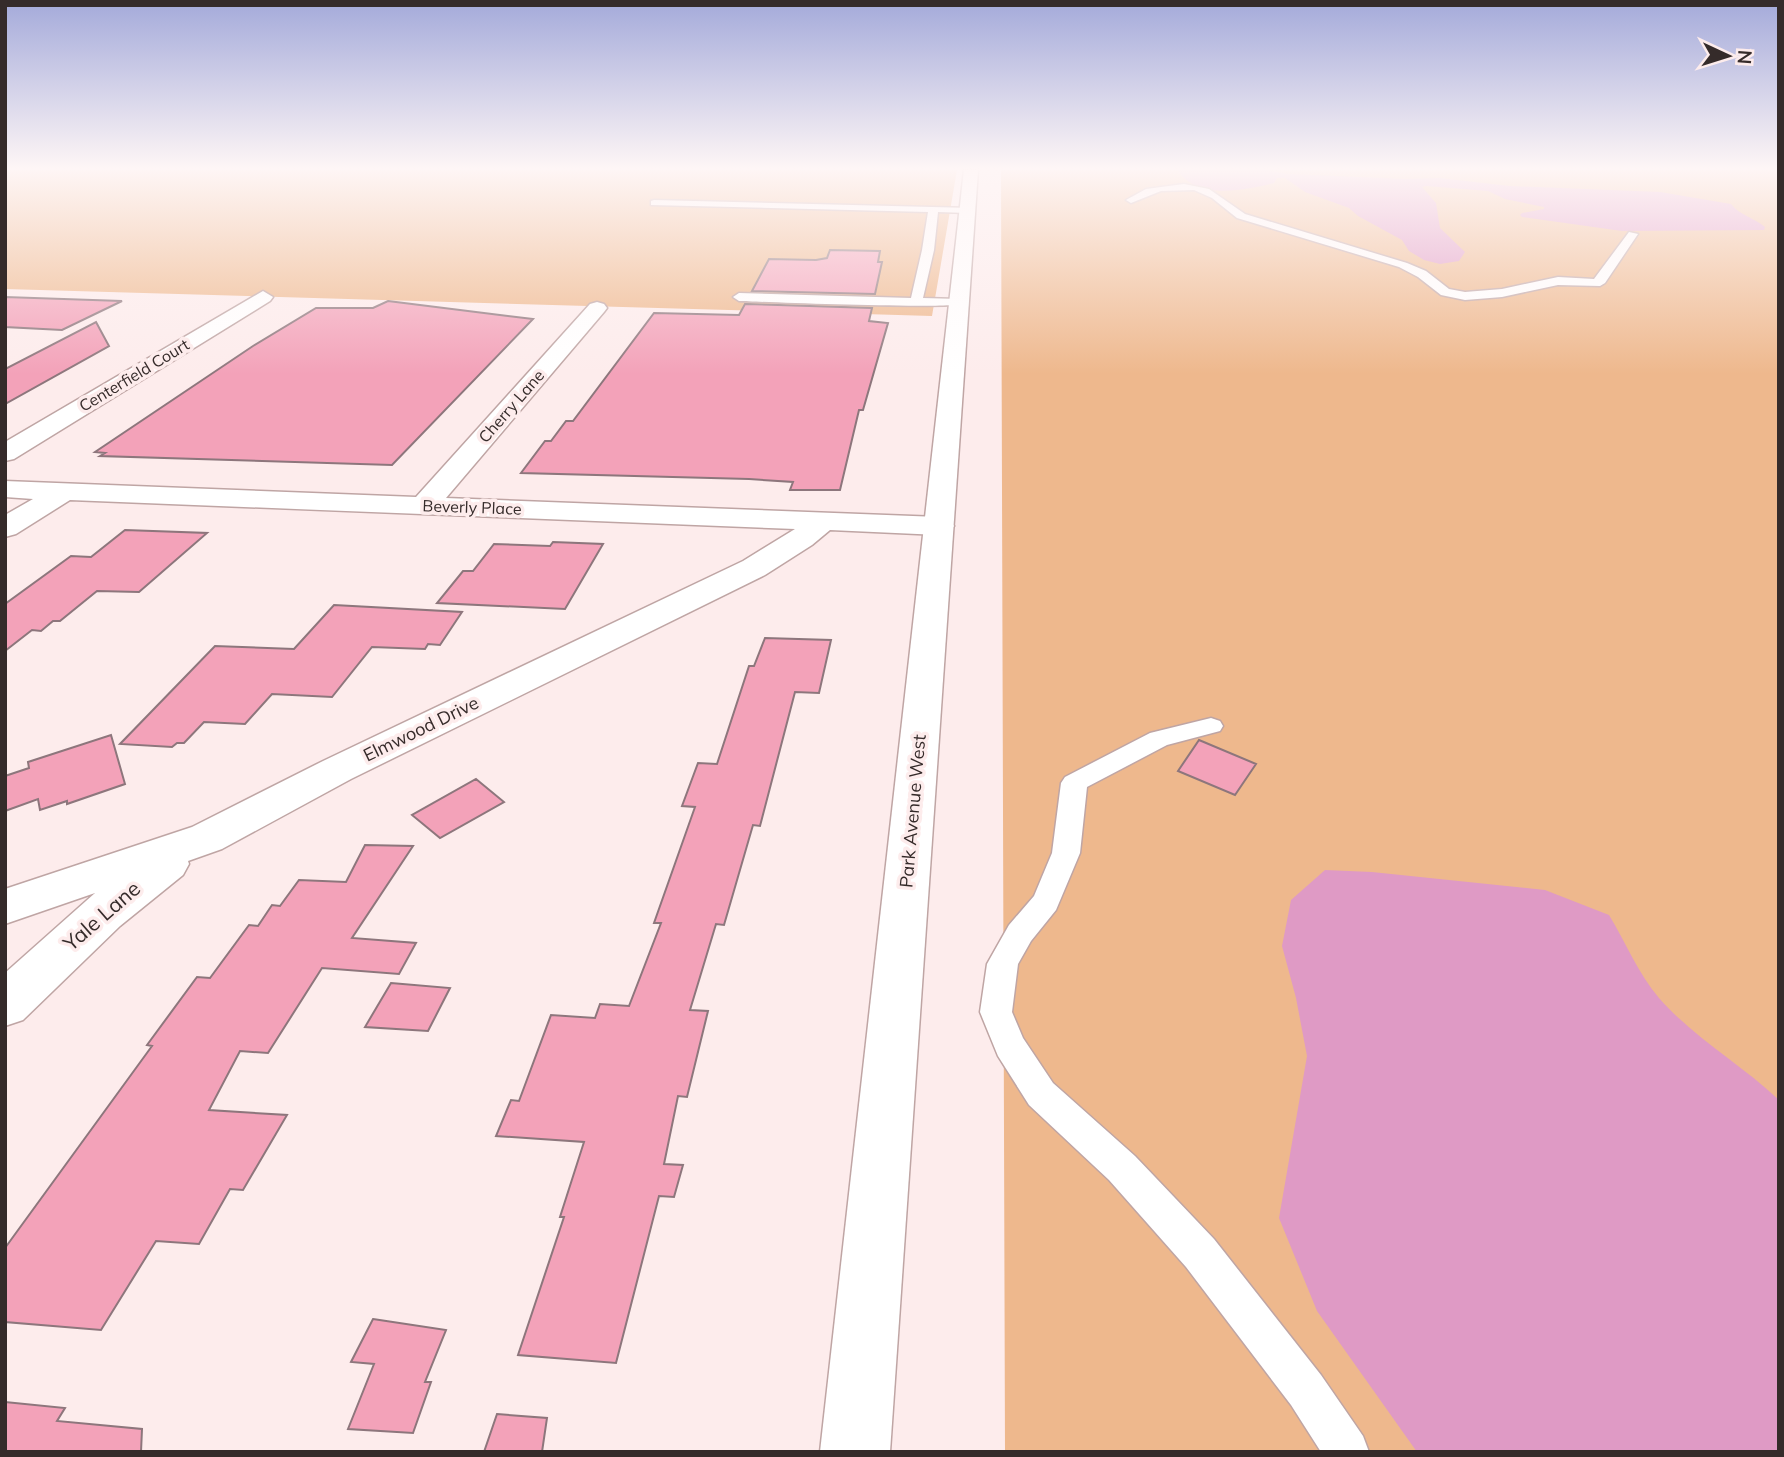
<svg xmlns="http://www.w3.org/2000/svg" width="1784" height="1457" font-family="Mulish,sans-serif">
	<rect width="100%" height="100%" fill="#fdecec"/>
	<path fill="#eeb88d" d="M5,170H957L932,316L5,289Z
		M1001,170H1779V1452H1005Z"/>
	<path fill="#df9ac5" d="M1178,170H1265L1288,174L1405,179L1439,178L1510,186L1660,192L1731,204C1739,215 1755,218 1765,227L1764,230L1622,231L1522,217L1520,215L1522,213L1544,209V207L1505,199L1488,191L1426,186L1422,187L1436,203L1440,228L1465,252L1459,261L1440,264L1424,260L1409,251L1402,240L1358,216L1349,208L1305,192L1285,178H1277L1274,183C1246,190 1196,201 1178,170Z
		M1325,870L1372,872L1545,890L1609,915C1626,943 1638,973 1659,998C1694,1038 1741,1064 1779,1100V1452H1417L1317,1311L1279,1218L1307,1056L1296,998L1282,946L1291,900Z"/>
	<path fill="#f3a2b9" stroke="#8d767c" stroke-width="2" d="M830,250L880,251L878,262H882L875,294L752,291L769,259L816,260L827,258Z
		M5,297L122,301L62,330L5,327Z
		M388,301L533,319L392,465L100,456L105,453L95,452L253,346L316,308H373Z
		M745,304L872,308L869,321L888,323L863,410H859L840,490H790L793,482L749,479L521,473L545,441H551L566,421H573L654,313L739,315Z
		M96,322L109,346L5,404V369Z
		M125,530L207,533L139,592L97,591L60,621H53L41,631L32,630L5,651V604L71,556L91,557Z
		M553,542L603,544L565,609L437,603L463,571H473L494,544L550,546Z
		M334,605L462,612L440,645L428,644L425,649L372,647L332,697L272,694L245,724L204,722L184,743H177L172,747L120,744L215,646L294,649Z
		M765,638L831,640L819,693L795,692L760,826L753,825L724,925L716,924L690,1010L708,1011L687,1097L678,1096L664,1164L683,1165L674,1197L659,1196L616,1363L518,1355L564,1217H560L584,1142L496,1136L511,1100L519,1101L551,1015L595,1018L600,1004L629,1006L661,923H654L695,807L682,806L698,763L717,764L749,666H754Z
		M111,735L125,784L67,804V801L40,810L38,799L5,811V776L29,768L28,762Z
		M1199,740L1256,764L1235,795L1178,771Z
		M476,779L504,802L440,838L412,815Z
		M365,845L413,846L352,938L416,943L399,974L322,968L268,1053L240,1051L209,1110L287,1115L243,1190L230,1189L199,1244L156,1241L101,1330L5,1322V1248L152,1046L147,1045L197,977L210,978L249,925L258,926L272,905L280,906L299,880L346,882Z
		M391,983L450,988L428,1031L365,1027Z
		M373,1319L446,1330L425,1382H431L413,1433L348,1429L374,1364L351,1362Z
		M5,1402L65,1408L57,1421L142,1429L141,1452H5Z
		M497,1414L547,1418L542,1452H484Z"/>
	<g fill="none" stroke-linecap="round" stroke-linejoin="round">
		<defs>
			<path id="lane" d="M1184,184L1209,189L1245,214L1407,263L1426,271L1449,289L1465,292L1502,289L1558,277L1594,279L1629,232L1638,234L1605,283L1600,286L1558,285L1502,297L1465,300L1441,295L1418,277L1399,267L1237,218L1212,198L1194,190L1161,191L1131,203L1126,200L1146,189Z
				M654,200L972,208L973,210L968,213L938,212L934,250L923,298L959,299L965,303C956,310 767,302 739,301L733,297L739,293L911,298L922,250L928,212L651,205V201Z
				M1211,718L1220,721L1223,726L1220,731L1167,745L1087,787L1080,853L1056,910L1031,941L1018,964L1012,1012L1023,1038L1053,1083L1135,1156L1214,1239L1321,1375L1363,1436L1369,1452H1321L1291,1405L1186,1267L1109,1180L1029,1105L998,1056L980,1012L987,964L1009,925L1034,896L1052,853L1061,783L1065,777L1150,733Z"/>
			<path id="street" d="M263,291L273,297L270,301L14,459L5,461V442Z
				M597,302L604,304L607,308L604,312L446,498L939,517L949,520L954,526L949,532L939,535L830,530L812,545L765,575L351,779L222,849L188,861L189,864L183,875L120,926L23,1020L5,1026V973L95,893L5,924V889L192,827L323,761L743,561L795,529L70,500L16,534L5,537V515L33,499L5,497V481L416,497L590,304Z"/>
			<path id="secondary" d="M964,170H978L890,1452H820Z"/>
		</defs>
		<use href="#lane" stroke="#bfa5a4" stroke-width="3"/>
		<use href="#street" stroke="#bfa5a4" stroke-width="3"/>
		<use href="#secondary" stroke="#bfa5a4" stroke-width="3"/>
		<use href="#lane" fill="#fff" fill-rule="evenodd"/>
		<use href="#street" fill="#fff" fill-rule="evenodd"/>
		<use href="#secondary" fill="#fff" fill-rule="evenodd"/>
	</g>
	<linearGradient id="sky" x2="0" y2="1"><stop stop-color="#a4aada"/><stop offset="0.45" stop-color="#fef6f6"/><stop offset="1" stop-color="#fef6f6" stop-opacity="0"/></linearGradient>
	<rect width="1784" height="374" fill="url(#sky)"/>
	<g text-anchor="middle" stroke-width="7" stroke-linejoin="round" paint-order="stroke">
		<g font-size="16" fill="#352b2a" stroke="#fdecec">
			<text transform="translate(134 375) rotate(-31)" y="6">Centerfield Court</text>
			<text transform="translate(511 406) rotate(-49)" y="6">Cherry Lane</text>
			<text transform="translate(472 507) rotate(2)" y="6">Beverly Place</text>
		</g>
		<g font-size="18" fill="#352b2a" stroke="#fdecec">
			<text transform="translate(421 729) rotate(-26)" y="6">Elmwood Drive</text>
			<text transform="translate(913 811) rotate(-85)" y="6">Park Avenue West</text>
		</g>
		<g font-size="21" fill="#352b2a" stroke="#fdecec">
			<text transform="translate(102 916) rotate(-41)" y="7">Yale Lane</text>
		</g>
	</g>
	<rect width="1784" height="1457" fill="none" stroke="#352b2a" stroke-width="14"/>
	<g transform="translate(1728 56) rotate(94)" stroke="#fdecec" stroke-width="5" paint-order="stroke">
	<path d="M0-5L12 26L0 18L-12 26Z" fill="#352b2a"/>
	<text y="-10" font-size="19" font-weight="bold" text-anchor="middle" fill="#352b2a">N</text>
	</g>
</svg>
